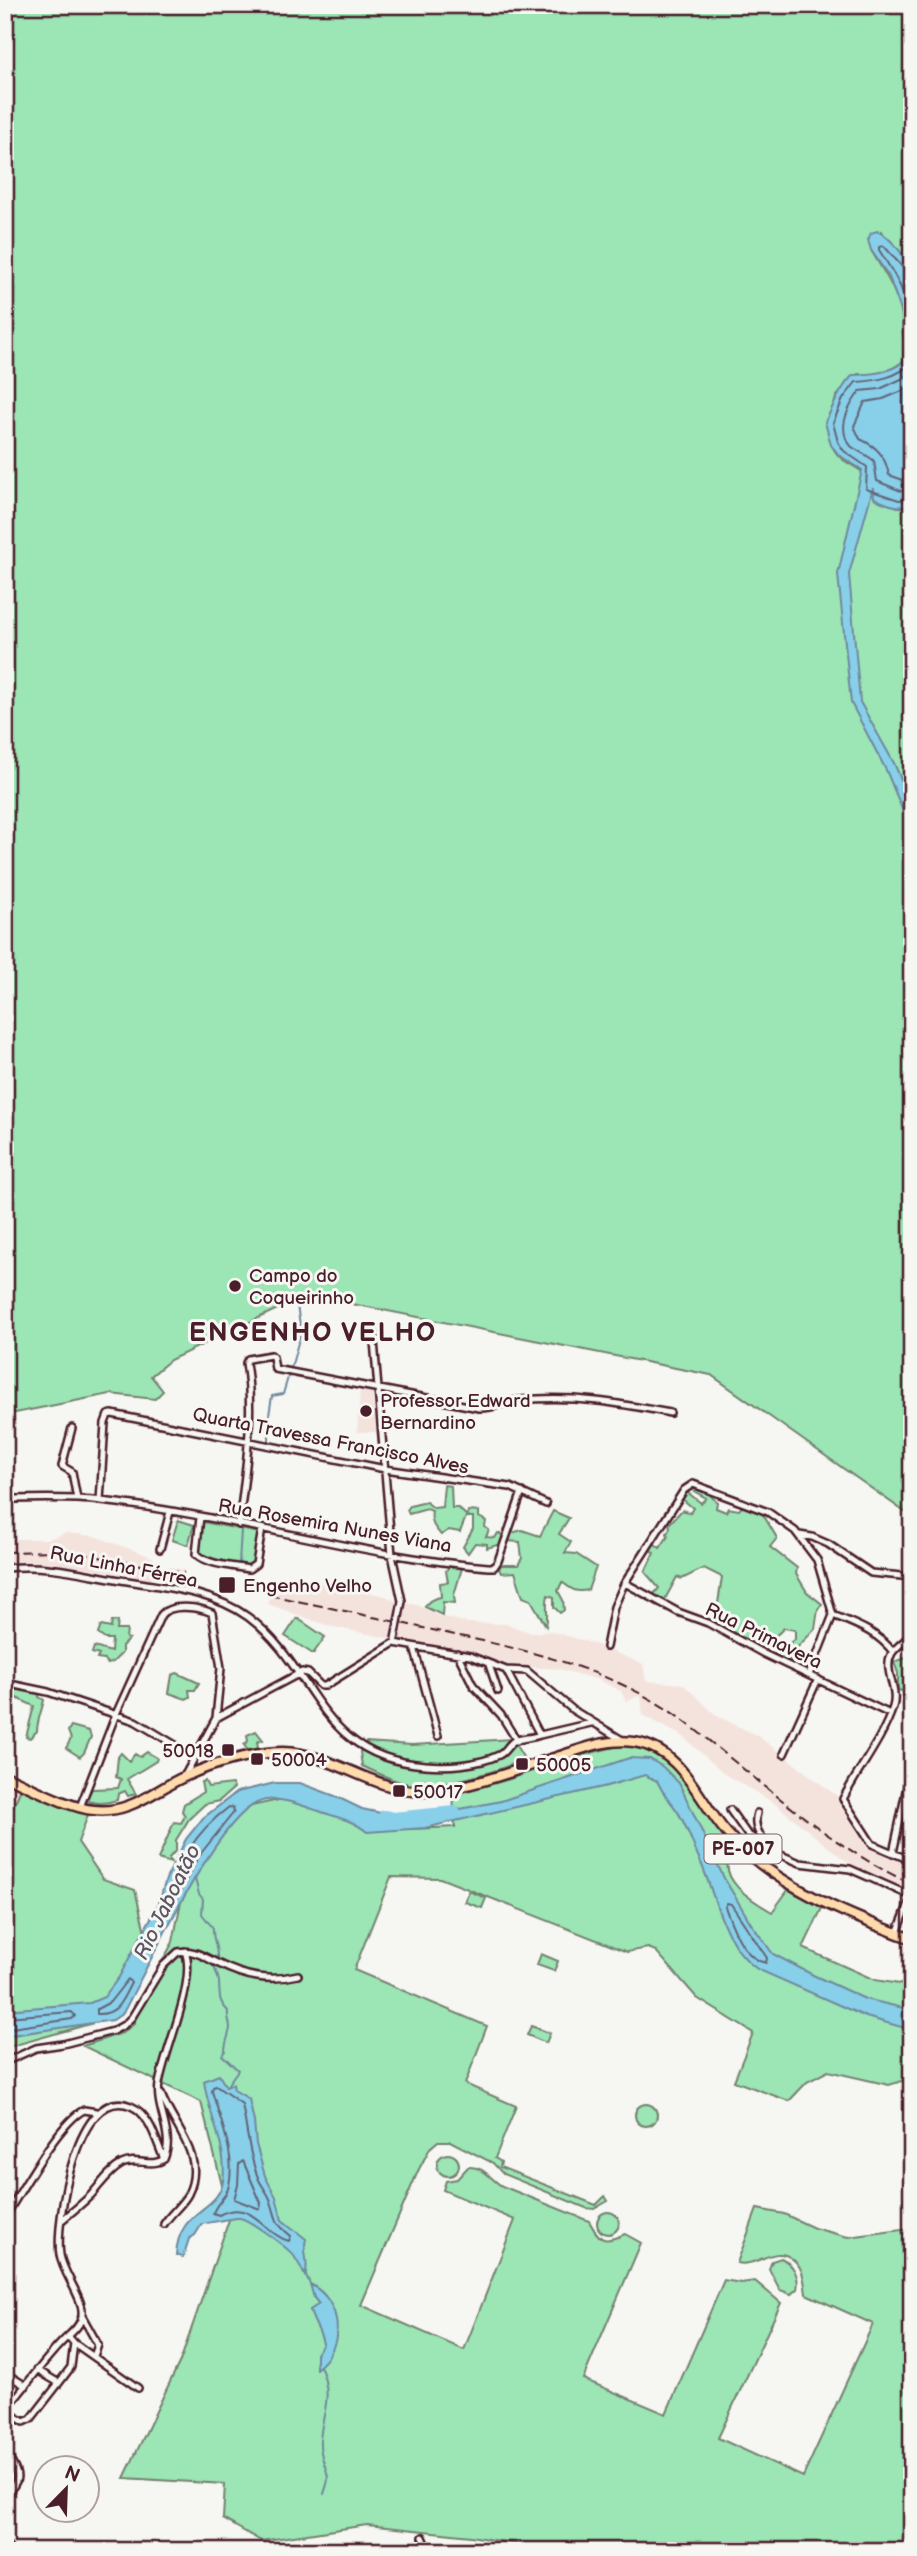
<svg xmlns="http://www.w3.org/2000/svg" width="917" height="2556" font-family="'Balsamiq Sans',sans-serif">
	<rect width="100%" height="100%" fill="#f6f6f2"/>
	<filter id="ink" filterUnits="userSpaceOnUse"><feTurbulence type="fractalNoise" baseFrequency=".0143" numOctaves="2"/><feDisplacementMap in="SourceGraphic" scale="14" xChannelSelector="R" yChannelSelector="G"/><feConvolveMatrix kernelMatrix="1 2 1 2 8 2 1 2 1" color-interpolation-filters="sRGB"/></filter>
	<g filter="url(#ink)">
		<path fill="#f4e3dc" d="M360,1391H372L376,1432H357Z
			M66,1533L94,1536L152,1557L160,1565L185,1570L183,1581L162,1577L152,1580L101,1570L48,1563L5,1565V1539H48Z
			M320,1583L386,1596L400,1604L413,1603L439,1616L468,1623L507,1624L531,1633L550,1631L592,1643L643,1664L646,1681L683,1684L717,1716L758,1736L837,1796L859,1835L871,1846L912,1867V1894L868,1874L842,1858L774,1803L726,1775L682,1736L643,1715L641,1697L638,1696L626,1702L621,1691L599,1680L559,1669L501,1665L468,1652L442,1649L329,1626L268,1604L271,1585Z
			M5,1779L21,1786L6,1821L5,1820Z"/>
		<path fill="#9ce5b4" stroke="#738270" stroke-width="2" d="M5,5H912V268L881,231L871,250C883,271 895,287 901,311C904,320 901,330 904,339C906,346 908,347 908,355C899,370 874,376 858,374L836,397C835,405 830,411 829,418C828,424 829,439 832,445C841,471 874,462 874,498L898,507L912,506V1517L711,1375L307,1295L170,1360L151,1376L163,1391L155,1399L110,1394L5,1415Z
			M444,1485L451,1486L452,1508H458L467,1516L468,1511L479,1512V1517L486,1521L485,1527L489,1530L486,1537L495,1538L498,1533L503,1535L501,1544L487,1548V1544L475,1543L468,1553L463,1547L473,1529V1517H466L460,1532L449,1530L441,1535C434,1527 430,1522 432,1511L427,1509L409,1514L407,1510L410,1506L426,1502L434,1508L442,1507Z
			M696,1488L709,1494L717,1502L716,1508L726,1512L728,1508L739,1510L744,1505L761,1511L777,1538L770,1547L797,1568L796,1574L807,1592L822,1604L818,1609L815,1629L790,1655L791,1662L773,1655L795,1639V1630L784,1628C774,1638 768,1644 753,1638L751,1641L739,1637L715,1623L722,1577L704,1568L682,1579L677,1577L664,1601L653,1595L659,1588L645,1572L654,1553L649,1549L651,1541L660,1548L668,1536L667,1533L670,1528L669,1524L682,1510L690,1513L693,1508L681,1498L687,1492L701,1503L706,1498L690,1489Z
			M553,1511L569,1518L559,1534L571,1542L565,1553L576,1554L596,1567L588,1590C575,1593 571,1589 562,1582L558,1591L563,1600L564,1610L560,1613L554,1607V1597L548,1595C545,1606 549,1614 546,1626L531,1600L523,1597L515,1572L501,1573L499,1569L501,1565H518L522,1558L520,1542L507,1541L508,1534L522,1530L540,1536Z
			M178,1520L194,1525L188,1545L172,1540Z
			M203,1522L260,1533L254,1564L251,1567L199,1556L197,1551Z
			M449,1566L462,1568L454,1595L455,1603L443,1602L442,1615L425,1607C428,1600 434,1598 441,1597L440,1583L448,1582L446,1571Z
			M297,1618L325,1637L313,1654L285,1636Z
			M112,1621H118L117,1630H127L126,1638L129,1639L122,1646V1653L113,1662L108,1664L104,1660L97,1659L99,1655L92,1653L94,1647L111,1652L112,1639H105L98,1634L101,1626L111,1628Z
			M912,1656V1698L906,1692L898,1690V1673L894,1662Z
			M177,1673L199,1683L195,1690H189L190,1697L186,1699L169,1693L172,1675Z
			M13,1688L39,1694V1697L44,1700C42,1710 37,1721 37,1731L30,1738L26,1737L34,1706L10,1695L9,1690Z
			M71,1726L89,1731L91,1737L84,1753L80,1757L66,1748L71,1739L68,1731Z
			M256,1731L263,1740L257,1742L258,1747L255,1751L249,1752L244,1745L248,1741L247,1735Z
			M512,1739L523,1757C507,1772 441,1785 419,1785C400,1785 378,1773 362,1766L360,1752L366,1742L412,1745Z
			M627,1744C640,1746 653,1749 664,1757C692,1778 714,1821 731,1852C716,1879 751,1900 772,1912L791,1886L823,1906L803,1948L875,1980L912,1986V2078L889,2085L828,2071L807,2082L789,2101L734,2081L753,2033L697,1998L656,1951L648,1948L627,1952L440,1878L391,1877L354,1970L487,2026L465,2084L516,2106L495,2158L501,2162L500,2167L596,2205L605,2196L608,2201L594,2209L586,2208L503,2174L493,2163L450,2141H438L430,2148L418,2171L361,2305L464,2350L515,2220L443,2190L446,2181L457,2179L468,2167C484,2166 489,2178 502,2186L589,2221C600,2241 603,2244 625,2234L641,2243L583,2379L666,2414L724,2280L741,2283L755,2281L781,2303L718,2438L803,2477L873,2324L806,2294C804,2280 804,2267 791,2258C774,2245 756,2268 737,2263L757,2209L784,2214L814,2228L848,2237L909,2229L912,2236V2551H555L471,2536L367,2525L261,2541L223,2519L225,2484L124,2478L181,2359L230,2217L201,2102L83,2046L122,2033L134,2024L142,1998L173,1942L187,1871L238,1809L283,1799L360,1824L412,1829L455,1827L453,1795L510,1779L549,1763Z
			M147,1752L157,1758L156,1761L127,1779L136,1794L128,1796L125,1791L118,1794L117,1800C107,1803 96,1805 86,1800L92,1789L118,1788L121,1779L116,1777L118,1757L121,1753L129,1761L135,1754L140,1757Z
			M205,1781L208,1787L232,1784L234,1788L219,1801L205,1804L189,1819L176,1840V1850L169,1858L171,1863L158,1859L174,1822L181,1823L185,1816L182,1811L184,1804L203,1792L201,1782Z
			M22,1786L88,1815L78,1842L103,1879L135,1890L150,1953L93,2023L5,2048V1821H7Z
			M469,1891L486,1898L482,1908L465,1902Z
			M541,1954L558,1961L554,1971L537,1965Z
			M531,2026L550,2033L546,2043L527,2035Z
			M635 2115a11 11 0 1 1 22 0a11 11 0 1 1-22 0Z
			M437 2165a11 11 0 1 1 22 0a11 11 0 1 1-22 0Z
			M597 2223a11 11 0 1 1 22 0a11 11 0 1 1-22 0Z
			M781,2258C793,2264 800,2276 797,2289L791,2294L780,2290L769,2269L772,2261Z"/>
		<path fill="#88cfe9" stroke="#6f899d" stroke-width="2" d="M877,231C891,237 903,255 912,268V506C899,509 885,504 874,498L873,488L849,574L860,702L895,765L912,807V833L886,770L851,703L838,574L862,470L839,455L831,445L825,422C834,405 840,388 853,375C871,374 898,373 908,355L902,313L889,277L871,250L868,240L871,233Z
			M629,1758L650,1759L663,1767L679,1783L724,1878L750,1922L773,1954L813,1975L865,1999L912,2010V2030L866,2017L757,1969C721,1943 716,1894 698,1856C692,1842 684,1819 675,1808C667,1797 663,1794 657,1781L645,1775L607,1786L425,1828L367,1832C353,1820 336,1817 319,1811C300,1805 277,1794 257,1803C215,1821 147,1969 123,2013L113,2020L5,2036V2010L90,2003L104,1997L119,1977L159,1903L166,1879L186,1839L203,1818L237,1792L275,1783H300L335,1796L362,1809L409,1819L501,1801Z
			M219,2075L226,2087L233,2084L234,2090L249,2099L254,2122L256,2144L265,2176L276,2197L282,2220L306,2239C302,2252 310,2263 305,2276C302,2269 298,2262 294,2256C288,2248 250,2220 240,2218C236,2217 208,2223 202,2224L195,2235L189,2239L183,2257L176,2255C178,2209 218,2212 223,2181C228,2147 208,2115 204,2081Z
			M310,2284C343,2301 346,2347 316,2369V2354L323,2344C321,2331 313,2323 310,2310L319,2304L314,2298Z"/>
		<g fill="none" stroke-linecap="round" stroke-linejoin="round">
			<path stroke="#636577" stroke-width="2" d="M912,271L904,269L884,246L879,247V250C892,270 903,288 909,310C911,319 910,329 912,338
				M912,362C898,378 875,381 856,382L843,399L833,423L838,442L844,451L867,467L866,489L899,500L912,499
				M912,374L880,389L860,391C848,407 836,429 851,446C858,452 867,454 874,461L877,481L901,491L912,490
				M912,387L883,399L865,402L854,426L860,439C878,447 885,456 889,475L903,480H912
				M229,1807L233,1808L234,1812L198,1857L172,1906L167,1908L166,1904C178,1862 194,1833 229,1807Z
				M727,1903L731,1904L767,1958L766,1963C743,1959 733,1927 725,1907Z
				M128,1979L131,1983C122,2000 118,2015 97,2014V2009L110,2002Z
				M5,2017L72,2012L75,2016L72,2019L5,2029
				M216,2086L242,2104C247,2129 249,2156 259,2180C262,2186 267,2192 270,2199C278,2220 272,2220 291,2236L289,2241C264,2235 253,2197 219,2215L213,2213C216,2203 227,2197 229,2185C236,2154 220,2120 212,2091L213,2087Z
				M243,2161L261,2203L260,2209L234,2199L238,2185L239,2164Z"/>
			<path stroke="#6f899d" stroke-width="2" d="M291,1368L301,1332L297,1305
				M269,1443V1415L272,1396L283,1394L289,1374
				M239,1564L241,1530
				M195,1879L199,1894L203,1899L202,1914L213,1928C212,1940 218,1947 217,1958
				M213,1964C215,1970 219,1977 219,1983C220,1996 218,2001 228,2011C227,2018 230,2022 230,2028C229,2036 225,2042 225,2051L222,2055L238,2070L226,2087
				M305,2273L310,2284
				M320,2366C334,2398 322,2411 320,2441C319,2456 327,2467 328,2478C328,2483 325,2490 324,2494"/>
			<path stroke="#88cfe9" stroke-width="10" d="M384,1815L393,1817L455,1811"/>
			<defs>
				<path id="minor" d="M373,1329L392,1555L402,1601
					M72,1428L62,1466L72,1472L77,1499
					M5,1499C37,1499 69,1497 101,1501C231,1515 357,1556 488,1567H494L498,1561L522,1492
					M100,1501L105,1423L108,1415L112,1414L385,1469L510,1487L546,1504
					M200,1517L196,1554C208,1565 233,1566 249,1569L256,1564L262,1529
					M239,1525C245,1472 255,1416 246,1363L248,1359L271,1355L273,1357L275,1369L479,1408C494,1409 506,1401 521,1400C575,1395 618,1403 670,1413
					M799,1535L812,1537L828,1544L871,1573L912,1577
					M160,1549L170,1512
					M5,1568C49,1564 79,1573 121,1580C163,1587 213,1591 248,1617C318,1669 316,1757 425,1765C448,1767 478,1765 499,1755C506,1752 508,1744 514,1741C522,1738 532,1738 540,1735
					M625,1583L678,1612L708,1623L764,1654L890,1714
					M833,1615C855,1624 878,1632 893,1652
					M912,1634C906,1640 897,1646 892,1653C882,1670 899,1689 893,1707C882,1740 859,1768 843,1799L872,1844L912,1861
					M394,1643L470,1656L506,1670L527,1671L573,1710L622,1740
					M414,1647L438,1736
					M606,1647L614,1607L624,1584L684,1490L693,1484L768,1512L795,1531L817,1560L833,1615L809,1675
					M457,1653L473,1685L501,1715L517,1741
					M489,1665L498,1691
					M506,1670L540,1735L591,1723
					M5,1683L48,1692L135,1721L177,1746
					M216,1718L302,1672L308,1673L321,1686H325L394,1643
					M784,1754L818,1679
					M80,1807L116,1714L161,1615C171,1603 199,1607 212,1613L221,1668L216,1718L184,1777
					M730,1810L747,1834L774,1852L800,1863L850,1869L911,1896
					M757,1813C752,1830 763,1841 776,1850
					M893,1853L912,1763
					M897,1933L912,1896
					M5,2062L36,2048L63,2044L113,2031L124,2025L132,2017L163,1966L178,1952C195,1949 204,1957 219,1964C245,1977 269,1982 298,1975
					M161,2094C173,2127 207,2156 188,2194C182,2205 171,2213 164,2224
					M5,2217C21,2192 59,2122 84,2110L97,2112
					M62,2220C72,2212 82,2204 91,2195C101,2184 109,2171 122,2164C136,2157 152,2168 164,2159C175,2134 155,2109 159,2084C165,2049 197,1981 185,1951
					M82,2316L98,2345L94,2356
					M68,2336L74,2343L138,2388
					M37,2370L59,2383L31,2419L24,2422L5,2410C26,2387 42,2362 64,2340C70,2334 82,2325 82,2315C84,2298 63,2274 60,2255C55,2222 77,2083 131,2106C150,2114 156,2141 164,2159
					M5,2373L26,2386
					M59,2383L71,2367L74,2343
					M5,2495C24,2478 17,2474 7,2454
					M423,2537L429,2551
					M5,2542L11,2551"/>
				<path id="primary" d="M5,1776C29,1786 69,1808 94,1810C131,1814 154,1790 186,1776C212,1764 254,1752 283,1752C336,1753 382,1798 435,1791C476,1786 518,1769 557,1757C582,1749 608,1738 634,1742C682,1749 698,1800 726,1832C772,1885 848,1915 912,1939"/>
			</defs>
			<use href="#minor" stroke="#4a1f2b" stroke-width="10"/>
			<use href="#primary" stroke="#4a1f2b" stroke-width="13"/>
			<use href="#minor" stroke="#f6f6f2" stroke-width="5"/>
			<use href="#primary" stroke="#fedbac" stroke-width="8"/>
			<path stroke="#4a1f2b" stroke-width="2" stroke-dasharray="10 5" stroke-linecap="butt" d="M5,1552L67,1551L184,1573
				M269,1595C326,1607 384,1619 441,1632C516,1648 590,1663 657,1703C687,1721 714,1745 741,1767C795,1811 848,1855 912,1884"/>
			<defs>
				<path id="minor-bridge" d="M395,1639L402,1601"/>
			</defs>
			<use href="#minor-bridge" stroke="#4a1f2b" stroke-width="10" stroke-linecap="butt"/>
			<use href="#minor-bridge" stroke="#f6f6f2" stroke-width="5"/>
		</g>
	</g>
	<g fill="#4a1f2b" stroke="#f6f6f2" stroke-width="2.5">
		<circle cx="235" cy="1286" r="7"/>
		<circle cx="366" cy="1411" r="7"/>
		<rect x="218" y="1576" width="18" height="18" rx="3.5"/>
		<rect x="221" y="1743" width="14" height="14" rx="3.5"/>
		<rect x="250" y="1752" width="14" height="14" rx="3.5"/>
		<rect x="515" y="1757" width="14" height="14" rx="3.5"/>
		<rect x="392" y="1784" width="14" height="14" rx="3.5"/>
	</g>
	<g text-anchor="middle" stroke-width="6" stroke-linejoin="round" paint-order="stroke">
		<rect fill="#f6f6f2" stroke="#7e6067" stroke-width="2" x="704.5" y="1834.5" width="77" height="29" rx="5"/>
		<g font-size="18" font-weight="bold" fill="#4a1f2b">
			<text x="743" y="1855">PE-007</text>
		</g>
		<g font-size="19" fill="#4a1f2b" stroke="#f6f6f2" text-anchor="start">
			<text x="249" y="1282">Campo do<tspan x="249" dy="22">Coqueirinho</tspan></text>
			<text x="380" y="1407">Professor Edward<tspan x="380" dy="22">Bernardino</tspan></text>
			<text x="243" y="1592">Engenho Velho</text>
			<text x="214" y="1757" text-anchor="end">50018</text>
			<text x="271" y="1766">50004</text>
			<text x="536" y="1771">50005</text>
			<text x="413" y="1798">50017</text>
		</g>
		<g font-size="19" fill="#4a1f2b" stroke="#f6f6f2">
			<text transform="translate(331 1440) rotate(11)" y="7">Quarta Travessa Francisco Alves</text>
			<text transform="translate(335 1525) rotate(10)" y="7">Rua Rosemira Nunes Viana</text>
			<text transform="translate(124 1566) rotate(11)" y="7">Rua Linha Férrea</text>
			<text transform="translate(764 1635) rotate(26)" y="7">Rua Primavera</text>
		</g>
		<g font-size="21" font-style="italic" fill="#5d5464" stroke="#f6f6f2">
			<text transform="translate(167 1902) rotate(-64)" y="7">Rio Jaboatão</text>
		</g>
		<g font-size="26" font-weight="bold" letter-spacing="2" fill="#4a1f2b" stroke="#f6f6f2">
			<text x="313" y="1341">ENGENHO VELHO</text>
		</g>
	</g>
	<rect width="917" height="2556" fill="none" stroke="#f6f6f2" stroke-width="28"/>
	<rect x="14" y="14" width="889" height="2528" fill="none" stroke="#4a1f2b" stroke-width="2.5" filter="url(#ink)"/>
	<g transform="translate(66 2489) rotate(23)"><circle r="33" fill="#f6f6f2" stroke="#b1a0a2" stroke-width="2"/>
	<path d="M0-5L12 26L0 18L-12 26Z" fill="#4a1f2b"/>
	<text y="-10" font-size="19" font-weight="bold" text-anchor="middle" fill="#4a1f2b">N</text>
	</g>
</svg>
